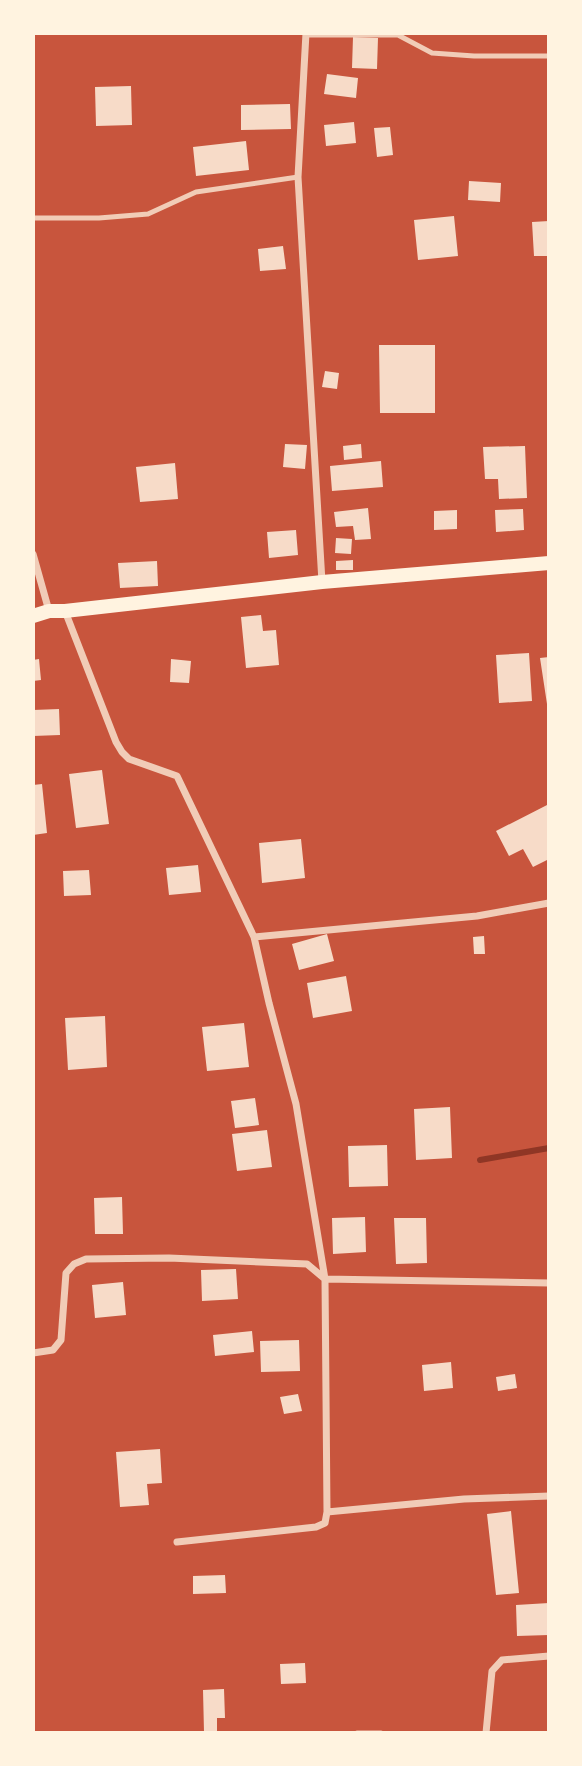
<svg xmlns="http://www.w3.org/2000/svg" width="582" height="1766" font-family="'Work Sans',sans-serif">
	<rect width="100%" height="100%" fill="#c8553d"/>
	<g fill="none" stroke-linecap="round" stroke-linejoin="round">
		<path stroke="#8f3625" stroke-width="6" d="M480,1160L549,1148"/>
	</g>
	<path fill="#f7dbc8" d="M353,37L378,38L377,69L352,68Z
		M327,74L358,78L356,98L324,94Z
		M131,86L132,125L96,126L95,87Z
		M290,104L291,129L241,130V105Z
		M354,122L356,143L326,146L324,125Z
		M390,127L393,155L377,157L374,128Z
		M246,141L249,170L196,176L193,147Z
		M469,181L501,183L500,202L468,200Z
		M454,216L458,256L418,260L414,220Z
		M549,221V256H534L532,222Z
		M283,246L286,269L260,271L258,249Z
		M379,345H435V413H380Z
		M325,371L339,373L337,389L322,387Z
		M285,444L307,445L305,469L283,467Z
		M361,444L362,458L344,460L343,446Z
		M525,446L527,498L499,499L498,479H485L483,447Z
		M381,461L383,487L332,491L330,466Z
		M175,463L178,499L140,502L136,467Z
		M368,508L371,539L355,540L353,526L336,527L334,512Z
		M523,509L524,530L496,532L495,510Z
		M457,510V529L434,530V511Z
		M296,530L298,555L269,558L267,532Z
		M336,538L352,539L351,554L335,553Z
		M353,560V570H336V561Z
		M157,561L158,586L120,588L118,563Z
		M261,615L263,631L276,630L279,665L246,668L241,617Z
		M529,653L532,701L499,703L496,655Z
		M549,657V704H547L540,658Z
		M39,659L41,680L33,681V660Z
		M171,659L191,661L189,683L170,682Z
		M59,709L60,735L33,736V710Z
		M102,770L109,824L76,828L69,774Z
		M42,784L47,833L33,835V785Z
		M549,804V859L533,867L523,849L509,856L496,831Z
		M301,839L305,878L262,883L259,843Z
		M198,865L201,892L169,895L166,868Z
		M89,870L91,895L64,896L63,871Z
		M327,934L334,961L299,970L292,944Z
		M484,936L485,954H474L473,937Z
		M346,976L352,1011L313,1018L307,983Z
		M105,1016L107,1067L68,1070L65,1018Z
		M244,1023L249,1067L207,1071L202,1027Z
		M255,1098L259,1125L235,1128L231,1101Z
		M450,1107L452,1158L416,1160L414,1109Z
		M267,1130L272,1167L237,1171L232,1134Z
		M387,1145L388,1186L349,1187L348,1146Z
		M122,1197L123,1234H95L94,1198Z
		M365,1217L366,1252L333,1254L332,1218Z
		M394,1218H426L427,1263L396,1264Z
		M236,1269L238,1299L202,1301L201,1270Z
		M123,1282L126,1315L95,1318L92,1285Z
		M252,1331L254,1352L215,1356L213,1335Z
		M299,1340L300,1371L261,1372L260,1341Z
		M451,1362L453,1388L424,1391L422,1365Z
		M515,1374L517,1388L498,1391L496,1377Z
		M298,1394L302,1411L284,1414L280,1397Z
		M160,1449L162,1483L147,1484L149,1505L120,1507L116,1452Z
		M511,1511L519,1593L496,1595L487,1514Z
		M225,1575L226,1593L193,1594V1576Z
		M549,1603V1635L517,1636L516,1605Z
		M305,1663L306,1683L281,1684L280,1664Z
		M224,1689L225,1718H217V1732H204L203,1690Z"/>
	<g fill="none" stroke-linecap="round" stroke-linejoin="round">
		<path stroke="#f1ccb7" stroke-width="5" d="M306,35H398L432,53L474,56H549
			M33,218H99L148,214L196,192L298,177
			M357,1733H381"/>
		<path stroke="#f1ccb7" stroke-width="7" d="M306,33L298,177L322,582
			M33,554L49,611
			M65,611L116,742L122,752L129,759L177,776L254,937L269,1003L296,1104L325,1279L549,1283
			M254,937L477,916L549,903
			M33,1353L53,1350L61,1340L66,1273L74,1264L86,1259L169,1258L307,1264L325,1279L327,1512L464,1499L549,1496
			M177,1542L316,1527L325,1523L327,1512
			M486,1733L492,1671L502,1660L549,1656"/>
		<path stroke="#fff3e0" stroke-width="14" d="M33,616L49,611H65L322,582L549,563"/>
	</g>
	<rect width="582" height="1766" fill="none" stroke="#fff3e0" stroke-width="70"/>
</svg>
